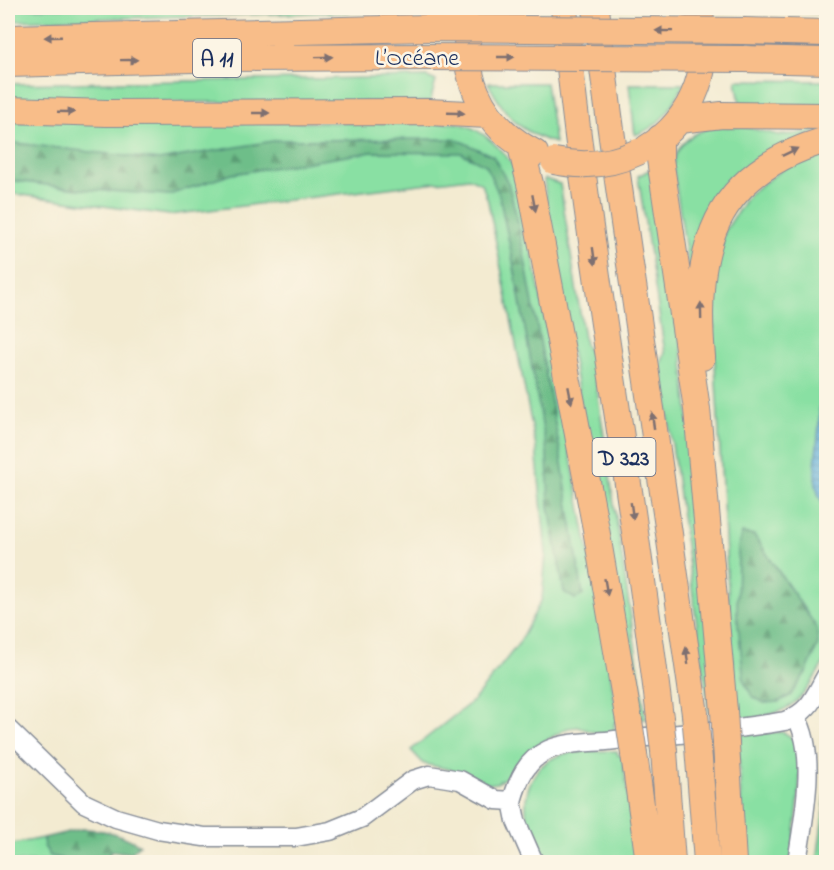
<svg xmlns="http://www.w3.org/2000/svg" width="834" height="870" font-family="'Indie Flower',sans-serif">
	<defs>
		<pattern id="forest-firs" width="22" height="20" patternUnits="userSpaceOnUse" patternTransform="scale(1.5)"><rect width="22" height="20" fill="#6ebe89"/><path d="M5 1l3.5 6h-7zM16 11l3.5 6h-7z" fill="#5a9b73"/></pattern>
		<pattern id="water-rules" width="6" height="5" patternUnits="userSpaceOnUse" patternTransform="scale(1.5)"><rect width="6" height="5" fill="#61b0db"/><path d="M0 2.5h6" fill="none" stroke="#4f90b5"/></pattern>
	</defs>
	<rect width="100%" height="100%" fill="#fcf5e5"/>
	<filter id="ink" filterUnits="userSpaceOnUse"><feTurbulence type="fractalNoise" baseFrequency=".0167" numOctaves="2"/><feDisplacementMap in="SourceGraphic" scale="12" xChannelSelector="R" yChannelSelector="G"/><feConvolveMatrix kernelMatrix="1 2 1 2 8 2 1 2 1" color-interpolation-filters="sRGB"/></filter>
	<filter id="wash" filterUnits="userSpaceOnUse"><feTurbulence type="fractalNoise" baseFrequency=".008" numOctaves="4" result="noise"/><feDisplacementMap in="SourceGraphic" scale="24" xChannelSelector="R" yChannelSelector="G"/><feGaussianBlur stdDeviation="1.35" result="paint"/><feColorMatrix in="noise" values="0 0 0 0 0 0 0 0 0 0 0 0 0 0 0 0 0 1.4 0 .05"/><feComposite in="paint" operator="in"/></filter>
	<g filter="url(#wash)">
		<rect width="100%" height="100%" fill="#f3ebd1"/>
		<path fill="#89e0a3" stroke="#528880" stroke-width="1.5" d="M8,8H427V10L8,21Z
			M737,8H826V13L736,10Z
			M427,77L436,81L430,102H8V84Z
			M736,80L826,81V108L740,103Z
			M488,83H546L555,143C520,133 504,114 488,83Z
			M629,84H684C672,107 661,127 635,135Z
			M8,121L458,123C483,128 502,150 517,170L605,639L618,722L614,723L615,733L600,734L578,727L568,728L531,749L516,764L508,776L497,783L489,784L453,770L424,764L411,750L474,700L519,643L542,599L546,554L536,447L488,201L482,184L469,178L169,215L8,193Z
			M716,126H741L779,135L796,134L826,127L775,151L695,264H688L673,167C675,143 695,131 716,126Z
			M826,154V659C799,705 793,713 739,720L738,710H735L714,347V276L725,231L750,193L786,167Z
			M649,170H652L681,341L718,712H709L661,364L665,353L638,176Z
			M545,179L560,184L585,345L592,356L646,719L636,720L550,230L544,180Z
			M782,732C788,734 793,737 796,744C806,767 794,835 791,862H744L738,743L741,742L740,734Z
			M585,751H617L618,755H622L638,862H545C539,849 530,833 527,819C522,791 533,764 561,755C568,752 577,753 585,751Z
			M826,791V862H817Z
			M43,838L44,846L65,862H8V845Z"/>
		<path fill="url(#forest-firs)" stroke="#447674" stroke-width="1.5" d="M456,139L493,156L508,183L518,222L560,451L583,595L575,599L564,592L549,506L547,452L512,256L499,195L486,165L461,153L372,152L232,174L169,195L78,189L8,180V142L159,160L279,140Z
			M742,533L754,535L817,628L818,645L807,671L790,696L778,702L764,703L752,696L744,681L737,614L738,547Z
			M81,829C101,829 122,834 140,845L131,853L111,851L107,859L108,862H65L62,859L50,856L44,846L43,838Z"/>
		<path fill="url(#water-rules)" stroke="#3e709c" stroke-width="1.5" d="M826,339V508C807,485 818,451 819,423C820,399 821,374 822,349Z"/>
	</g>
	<g filter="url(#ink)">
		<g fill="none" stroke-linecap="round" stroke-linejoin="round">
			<defs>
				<path id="minor" d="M796,717C818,754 803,821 797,862
					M8,729L84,803L116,818L158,830L204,837H296L330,831L362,818L413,780L429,775L460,780L496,800L512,801
					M512,801C518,780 526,760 548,750C569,741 593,743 615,740C672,734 729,731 785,721C810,712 814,697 826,676
					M512,801L516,821L534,862"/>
				<path id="highway" d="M473,8C455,69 479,124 535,153
					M564,8C586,245 632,480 660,718
					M596,8C606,103 620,197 634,291C655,432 676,573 695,714
					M744,31L826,33
					M8,38L427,28
					M744,59L826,61
					M8,64L230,58L427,57
					M8,110L107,113L428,112L488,115
					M679,120L722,115L826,116
					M660,138V159L697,409L724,711
					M521,146L531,188L596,529L629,721
					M647,148C695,119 715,61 698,8
					M702,357C693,249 712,173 826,140
					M726,744L733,862
					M698,747L707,862
					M664,751L672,862
					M634,754L649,862"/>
			</defs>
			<use href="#minor" stroke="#878d98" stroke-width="21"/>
			<use href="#highway" stroke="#878d98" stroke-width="28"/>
			<use href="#minor" stroke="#fff" stroke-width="18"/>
			<use href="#highway" stroke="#f8bd89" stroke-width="26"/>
			<defs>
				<path id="highway-bridge" d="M427,28L744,31
					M427,57L744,59
					M554,161C583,167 611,165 638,152
					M724,711L726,744
					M695,714L698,747
					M660,718L664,751
					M629,721L634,754"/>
			</defs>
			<use href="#highway-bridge" stroke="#878d98" stroke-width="28" stroke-linecap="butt"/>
			<use href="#highway-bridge" stroke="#f8bd89" stroke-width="26"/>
		</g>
		<defs><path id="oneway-solid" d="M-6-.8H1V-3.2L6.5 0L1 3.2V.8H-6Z" transform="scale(1.5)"/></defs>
		<g fill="#7e6f71">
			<use href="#oneway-solid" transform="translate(664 31) rotate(-179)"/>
			<use href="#oneway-solid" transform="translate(53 37) rotate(178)"/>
			<use href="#oneway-solid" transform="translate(324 57) rotate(-1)"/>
			<use href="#oneway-solid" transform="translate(506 57)"/>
			<use href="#oneway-solid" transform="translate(129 60) rotate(-1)"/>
			<use href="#oneway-solid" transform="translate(66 112) rotate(2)"/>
			<use href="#oneway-solid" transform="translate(261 113)"/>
			<use href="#oneway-solid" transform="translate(456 113) rotate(2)"/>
			<use href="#oneway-solid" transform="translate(790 152) rotate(-26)"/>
			<use href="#oneway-solid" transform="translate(534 203) rotate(79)"/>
			<use href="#oneway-solid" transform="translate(594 256) rotate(82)"/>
			<use href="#oneway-solid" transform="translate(701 311) rotate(-91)"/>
			<use href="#oneway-solid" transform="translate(570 395) rotate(79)"/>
			<use href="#oneway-solid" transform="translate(653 421) rotate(-98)"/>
			<use href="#oneway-solid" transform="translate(632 511) rotate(82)"/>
			<use href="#oneway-solid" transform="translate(606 587) rotate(80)"/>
			<use href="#oneway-solid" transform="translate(687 656) rotate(-98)"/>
		</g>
	</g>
	<g text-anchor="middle" stroke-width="5" stroke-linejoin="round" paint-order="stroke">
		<g fill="#fcf5e5" stroke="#5e6a86" stroke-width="1.5">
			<rect x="193" y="39" width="48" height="38" rx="4.5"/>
			<rect x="592.5" y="438" width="63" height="38" rx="4.5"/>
		</g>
		<g font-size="22" font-weight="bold" fill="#1b2f5e">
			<text x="217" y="66">A 11</text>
			<text x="624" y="465">D 323</text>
		</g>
		<g font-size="24" fill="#1b2f5e" stroke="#fcf5e5">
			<text x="417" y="65">L’Océane</text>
		</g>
	</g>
	<rect width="834" height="870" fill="none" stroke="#fcf5e5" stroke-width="30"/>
</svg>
